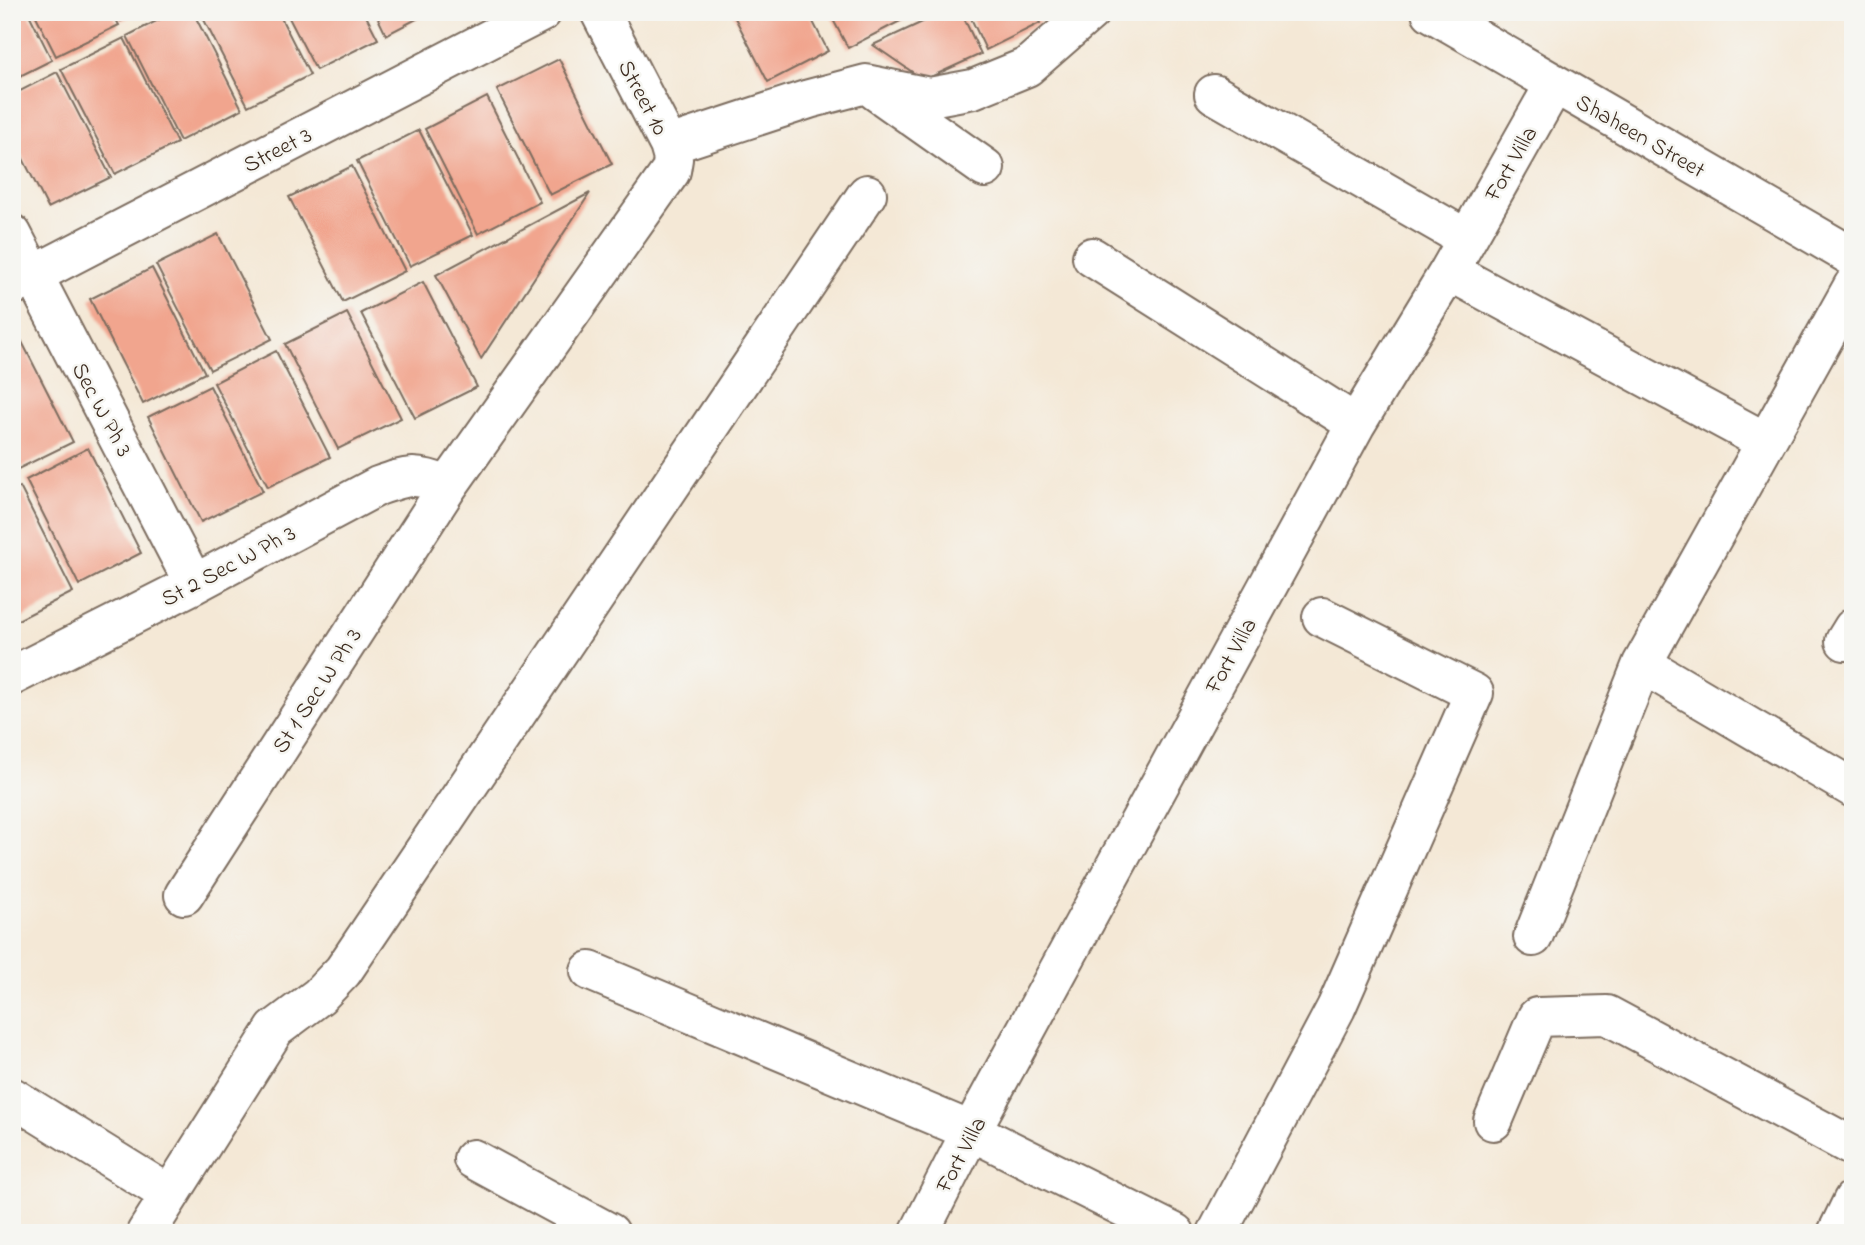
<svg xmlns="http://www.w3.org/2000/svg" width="1865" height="1245" font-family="'Indie Flower',sans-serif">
	<rect width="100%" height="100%" fill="#f6f6f2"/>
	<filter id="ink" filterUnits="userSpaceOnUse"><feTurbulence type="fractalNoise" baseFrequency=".0143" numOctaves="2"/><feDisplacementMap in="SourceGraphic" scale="14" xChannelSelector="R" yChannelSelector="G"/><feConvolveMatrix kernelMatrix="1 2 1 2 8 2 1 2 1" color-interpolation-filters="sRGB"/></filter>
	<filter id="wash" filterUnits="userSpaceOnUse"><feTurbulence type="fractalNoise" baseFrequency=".00686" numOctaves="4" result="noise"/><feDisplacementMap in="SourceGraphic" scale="28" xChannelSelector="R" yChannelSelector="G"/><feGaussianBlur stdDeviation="1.57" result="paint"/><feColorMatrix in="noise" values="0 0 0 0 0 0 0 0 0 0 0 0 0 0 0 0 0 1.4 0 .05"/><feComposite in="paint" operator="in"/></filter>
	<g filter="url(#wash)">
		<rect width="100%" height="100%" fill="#f4e8d6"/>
		<g id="blocks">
			<path fill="#f1a58e" d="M12,12H28L52,60L12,80Z
				M34,12H112L119,25L56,56Z
				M116,12H139L121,21Z
				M174,12H193L242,109L180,141L127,36Z
				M200,12H278L310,75L248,106Z
				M286,12H364L378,39L316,70Z
				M375,12H430L386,35Z
				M732,12H808L828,51L768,82Z
				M829,12H905L908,17L848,48Z
				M944,12H961L981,54L924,80L873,45Z
				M968,12H1035L1040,23L986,50Z
				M124,38L177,143L115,174L61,69Z
				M559,59L612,164L550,195L497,90Z
				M57,72L111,177L48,208L12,137V95Z
				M487,97L540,202L478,234L425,129Z
				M419,130L473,235L410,266L357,161Z
				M352,166L405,271L343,302L289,197Z
				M590,193L481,359L436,275Z
				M218,234L272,339L210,370L156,265Z
				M152,268L205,373L143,404L90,299Z
				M423,282L477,387L415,418L361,313Z
				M347,313L401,418L338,449L285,344Z
				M19,336L73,442L12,472V340Z
				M276,351L330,457L268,487L214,383Z
				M210,386L263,491L201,522L148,417Z
				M88,448L141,553L79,585L26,480Z
				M20,487L73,592L12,623V491Z"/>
		</g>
	</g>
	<g filter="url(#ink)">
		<use href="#blocks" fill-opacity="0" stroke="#7c6c5e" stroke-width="2"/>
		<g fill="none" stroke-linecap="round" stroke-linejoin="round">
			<defs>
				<path id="street" d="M1431,12L1853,257
					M876,91L985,168
					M1214,94L1467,239
					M669,145L809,99L866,84L930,97L973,89L1027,67L1090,12
					M12,234L194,584
					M1092,257L1356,424
					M1449,271L1766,442
					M12,286L542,12
					M1845,641L1853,628
					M1642,664L1853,788
					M12,676L194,584L378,486C409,475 416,473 448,486
					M184,895L448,486L671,171L673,159L669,145L600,12
					M1533,937L1642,664L1853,286
					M590,971L971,1131L1175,1233
					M12,1097L170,1195
					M1493,1121L1537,1017L1607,1015L1853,1147
					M473,1159L610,1233
					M146,1233L275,1029L319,996L343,971L867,194
					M919,1233L971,1131L1356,424L1449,271L1554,85
					M1217,1233L1336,1008L1474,693L1322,617
					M1837,1233L1853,1200"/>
			</defs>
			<use href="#street" stroke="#7c6c5e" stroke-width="42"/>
			<use href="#street" stroke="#fff" stroke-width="38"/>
		</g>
	</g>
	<g text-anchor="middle" stroke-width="5" stroke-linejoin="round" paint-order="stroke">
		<g font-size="23" fill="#3b2a1e" stroke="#f6f6f2">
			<text transform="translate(644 97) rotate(62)" y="8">Street 10</text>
			<text transform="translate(1641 135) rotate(30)" y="8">Shaheen Street</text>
			<text transform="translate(277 149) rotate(-27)" y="8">Street 3</text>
			<text transform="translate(1510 163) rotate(-60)" y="8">Fort Villa</text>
			<text transform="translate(103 409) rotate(62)" y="8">Sec W Ph 3</text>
			<text transform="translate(228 565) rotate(-28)" y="8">St 2 Sec W Ph 3</text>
			<text transform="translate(1230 655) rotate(-61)" y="8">Fort Villa</text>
			<text transform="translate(316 690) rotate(-57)" y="8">St 1 Sec W Ph 3</text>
			<text transform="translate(960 1154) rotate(-62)" y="8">Fort Villa</text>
		</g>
	</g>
	<rect width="1865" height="1245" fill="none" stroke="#f6f6f2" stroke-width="42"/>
</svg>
